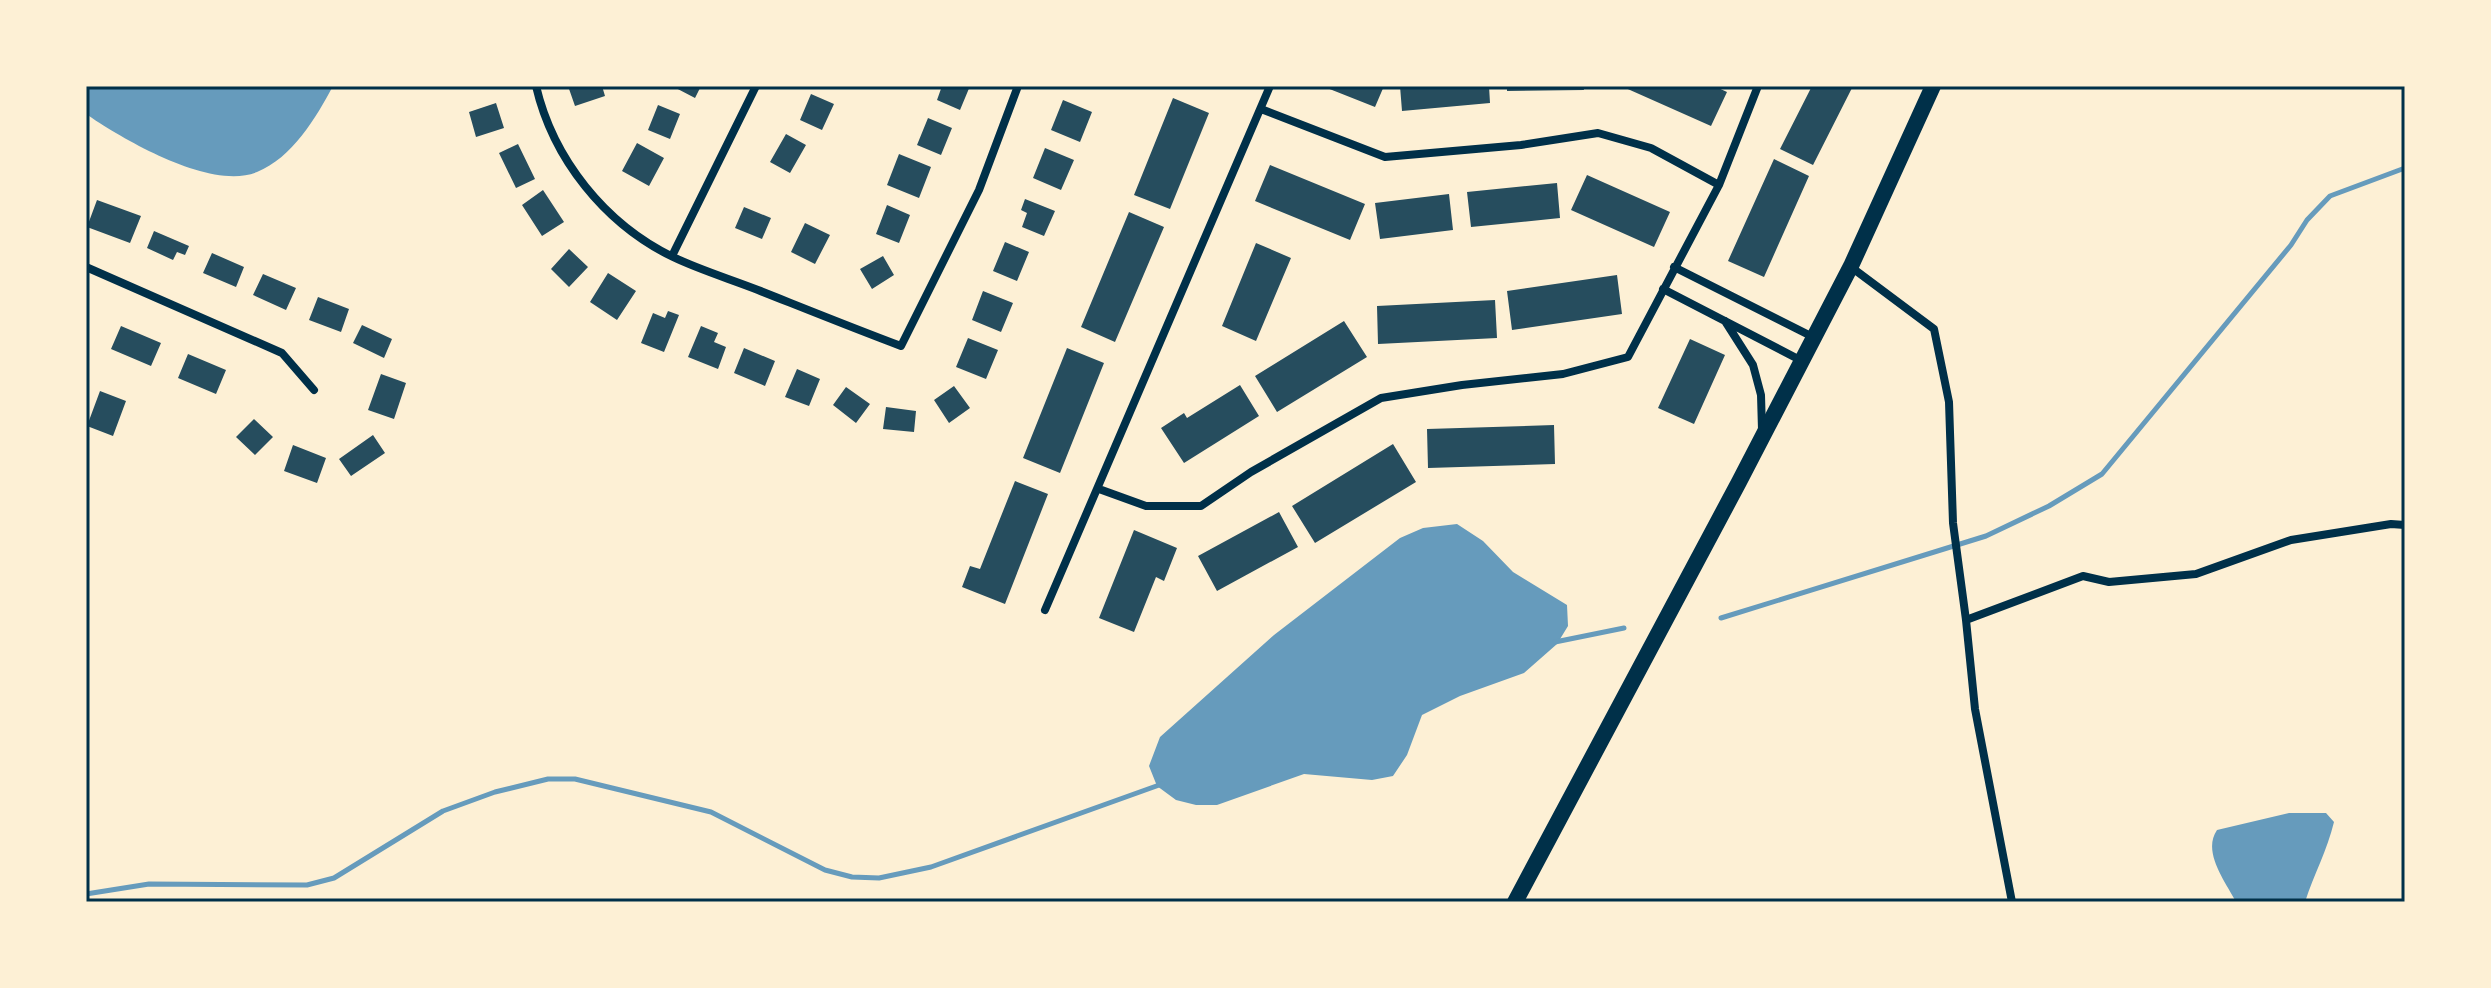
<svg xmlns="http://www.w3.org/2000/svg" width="2491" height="988" font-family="Overpass,sans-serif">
	<rect width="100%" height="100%" fill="#fdf0d5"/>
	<path fill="#669bbc" d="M86,86H333C316,118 292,158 257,172C211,191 124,140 86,114Z
		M1457,524L1483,541L1513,572L1567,605L1568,626L1557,644L1524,673L1460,696L1422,715L1407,755L1393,776L1372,780L1304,774L1217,805H1196L1176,800L1157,786L1149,766L1160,737L1274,635L1400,538L1423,528Z
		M2289,813H2326L2334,822C2327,851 2314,874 2305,902H2236C2225,881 2202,852 2217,830Z"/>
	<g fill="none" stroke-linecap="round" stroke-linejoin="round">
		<path stroke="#669bbc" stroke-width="5" d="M1721,618L1986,536L2049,506L2102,474L2291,245L2307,220L2330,196L2405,168
			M1555,642L1624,628
			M86,894L149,884L307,885L334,878L443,811L495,792L548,779H575L711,812L825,870L852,877L879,878L931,867L1162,784"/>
	</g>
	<path fill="#264d5e" d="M568,86H602L605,96L575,106Z
		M672,86H701L695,98Z
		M942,86H970L960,110L937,100Z
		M1322,86H1384L1375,107Z
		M1400,86H1489L1490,103L1402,111Z
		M1507,86H1583L1584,90L1507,91Z
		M1621,86H1714L1727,92L1711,126Z
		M1812,86H1853L1813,165L1780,149Z
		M811,94L834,104L822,130L800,120Z
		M1173,98L1209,113L1170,209L1134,195Z
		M1063,100L1092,112L1080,142L1051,130Z
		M496,103L504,128L476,137L469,112Z
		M658,105L680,114L670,139L648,130Z
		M928,118L952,128L941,155L917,145Z
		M786,134L806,145L790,173L770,162Z
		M637,143L664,158L649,186L622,171Z
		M518,144L535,179L516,188L499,153Z
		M1045,148L1074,160L1061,190L1033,178Z
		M899,154L931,167L919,198L887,185Z
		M1774,159L1809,176L1764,277L1728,261Z
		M1270,165L1365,204L1350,240L1255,201Z
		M1587,175L1670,212L1654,247L1571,210Z
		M1557,183L1560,218L1471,227L1467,192Z
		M543,190L564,222L542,236L522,205Z
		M1449,194L1453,230L1380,239L1375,203Z
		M1025,199L1055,211L1044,236L1022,227L1027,213L1021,210Z
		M97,200L141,216L130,243L87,227Z
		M887,205L910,215L899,243L876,234Z
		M744,207L771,218L762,239L735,228Z
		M1129,212L1164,227L1115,342L1081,327Z
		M805,223L830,235L815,264L791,252Z
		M154,231L189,246L185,255L177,252L173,260L147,248Z
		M1005,242L1029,252L1017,281L993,271Z
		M1256,243L1291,258L1256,341L1222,326Z
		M569,249L588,267L569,287L551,269Z
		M212,253L244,267L236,287L203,273Z
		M883,256L894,275L872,289L860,269Z
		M608,273L636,291L617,320L590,302Z
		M263,274L296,288L286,310L253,295Z
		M1617,275L1622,314L1512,330L1507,291Z
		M983,291L1013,303L1001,332L972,320Z
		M318,297L349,309L341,332L309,320Z
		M1495,300L1497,338L1378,344L1377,306Z
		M668,311L679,315L664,352L641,343L653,313L665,318Z
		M1344,321L1367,357L1277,412L1255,376Z
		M362,325L392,339L384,358L353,343Z
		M121,326L161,343L151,366L111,349Z
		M701,326L718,333L714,342L726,347L718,369L688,357Z
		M968,338L998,350L986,379L956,367Z
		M1690,339L1725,355L1694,424L1658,408Z
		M744,348L775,361L765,386L734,373Z
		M1067,348L1104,363L1060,473L1023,458Z
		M188,354L226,370L216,394L178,378Z
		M797,369L820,379L809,406L785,397Z
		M381,374L406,383L394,419L368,410Z
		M1240,385L1259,416L1184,463L1161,428L1184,413L1187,418Z
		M954,386L970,408L949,423L934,400Z
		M846,387L870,404L856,423L833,405Z
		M100,391L126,401L113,436L87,426Z
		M886,407L916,411L914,432L883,429Z
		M254,419L273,437L255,455L236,437Z
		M1554,425L1555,464L1428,468L1427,429Z
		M373,435L385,453L351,476L339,459Z
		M1393,444L1416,482L1315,543L1292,506Z
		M293,445L326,458L317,483L284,471Z
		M1015,481L1048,494L1005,604L962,587L970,566L980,569Z
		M1279,512L1298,547L1217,591L1198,556Z
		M1134,530L1177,548L1164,581L1156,577L1134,632L1099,618Z"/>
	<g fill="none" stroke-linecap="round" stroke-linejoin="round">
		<path stroke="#003049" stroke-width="8" d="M536,86C553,159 605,224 673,257C700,270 730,279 758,290C806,309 853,328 901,346L979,190L1018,86
			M1261,109L1385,157L1521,145L1598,133L1651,148L1719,185
			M672,256L756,86
			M86,267L282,353L314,390
			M1674,267L1813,337
			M1851,267L1934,329L1949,402L1953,523L1966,620L1975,709L2012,902
			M1663,289L1802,361
			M1725,321L1753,365L1761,395L1762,430
			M1099,489L1146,506H1201L1251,472L1381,398L1462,385L1563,374L1628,357L1719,185L1758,86
			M1045,610L1270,86
			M1966,620L2083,576L2109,582L2196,574L2291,540L2391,524L2405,525"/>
		<path stroke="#003049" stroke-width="16" d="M1515,902L1739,482L1851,266L1933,86"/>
	</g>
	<rect width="2491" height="988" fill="none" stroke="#fdf0d5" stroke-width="176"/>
	<rect x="88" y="88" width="2315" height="812" fill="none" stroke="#003049" stroke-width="3"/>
</svg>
